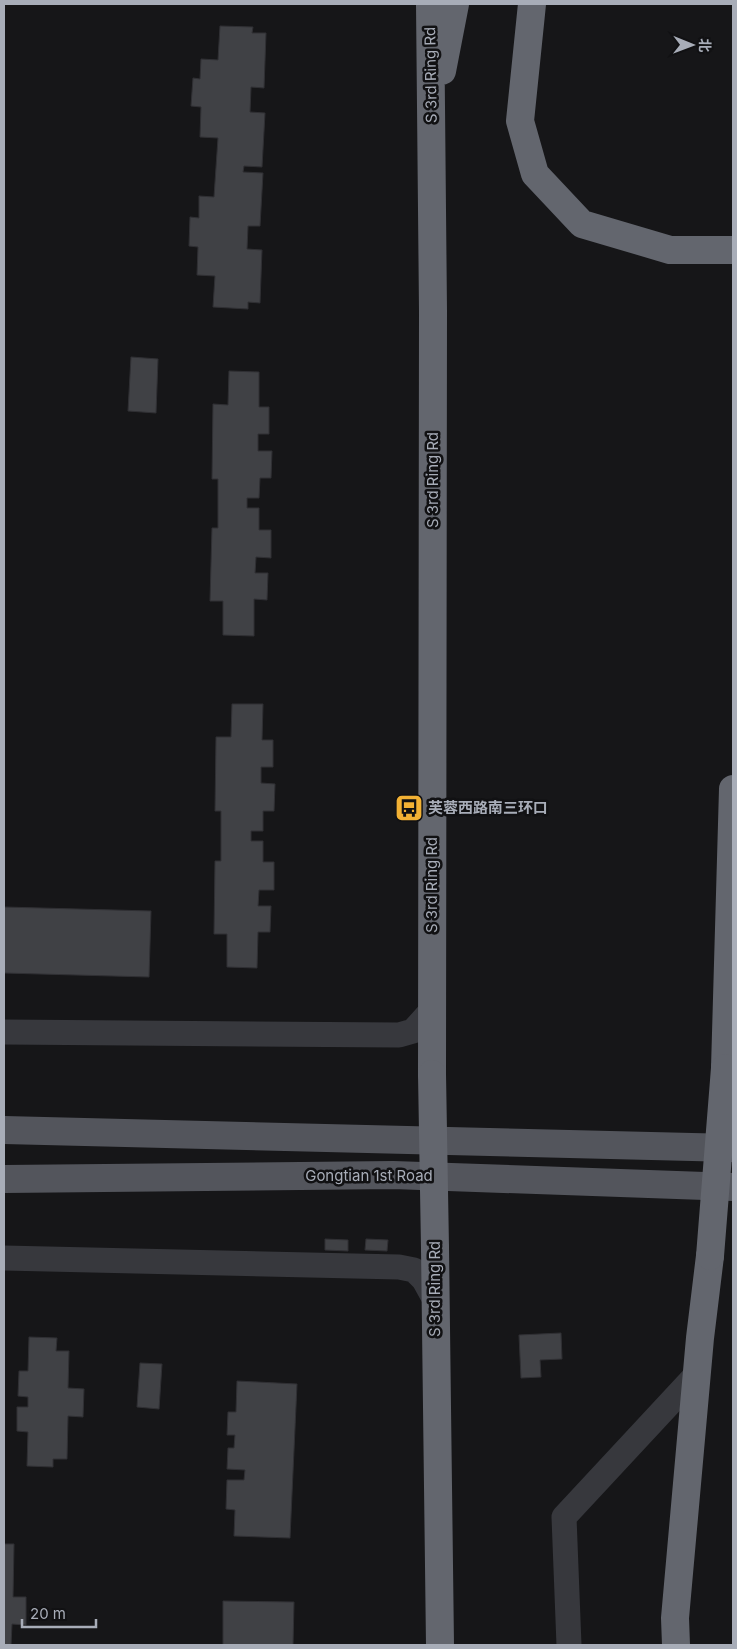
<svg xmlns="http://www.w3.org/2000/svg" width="737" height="1649" font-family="Inter,'Noto Sans SC',sans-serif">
	<rect width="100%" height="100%" fill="#161618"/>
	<path fill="#404145" stroke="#303034" d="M220,26L253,27L252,33H266L264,88L251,87L250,112L265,113L262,167L244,166L243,172L263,173L260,226H248L247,249L262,250L260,303L248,302V309L213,307L215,276L197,275L198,247L189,246L190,217L199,218V196L214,197L218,138L200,137L201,107L191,106L193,78L200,79L201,59L218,60Z
		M131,357L158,359L156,413L128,411Z
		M229,371L259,372V407H269V434H258V451H272L271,478H260L259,498H247V508H259V530H271V558L256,557L255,573H268L267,600L254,599V636L223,635V601H210L212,528H218V479H212L213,404L228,405Z
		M232,704H263L262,740H273V767H261V783L275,784L274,811H263V831H251V841H263V862H274V890H259L258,906H271L270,932H258L257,968L227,967V934H214L215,861H221V811H215L216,737H231Z
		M4,907L151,911L149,977L4,973Z
		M325,1239L348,1240V1251L325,1250Z
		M366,1239L388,1240L387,1251L365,1250Z
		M561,1333L562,1359L540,1360L541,1377L521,1378L519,1335Z
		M29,1337L57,1338L56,1351H69L68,1388L84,1389L83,1417L68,1416L67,1459H53V1467L27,1466L28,1432L17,1431V1407H28V1397L18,1396L19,1371H28Z
		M140,1363L162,1364L159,1409L137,1407Z
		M237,1381L297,1384L290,1538L234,1536L235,1510L226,1509L227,1480H244L245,1470L227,1469L228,1448H234L235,1435H227L228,1412H236Z
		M4,1544H14L13,1597H26V1625L12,1624L11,1645H4Z
		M223,1601L294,1602L293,1645H223Z"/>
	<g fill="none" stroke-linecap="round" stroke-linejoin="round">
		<path stroke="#37383d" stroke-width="25" d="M4,1032L399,1035L413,1031L432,1010
			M4,1258L399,1267L414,1270L424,1280L435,1300
			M569,1645L564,1517L696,1375"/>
		<path stroke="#53555c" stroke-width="28" d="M4,1130L733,1148
			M4,1179L393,1175L733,1187"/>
		<path stroke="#63666e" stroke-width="28" d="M430,4L433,311L432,1074
			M532,4L520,121L535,174L582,224L670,250H733
			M442,71L455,4
			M725,1068L733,789
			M435,1248L440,1645
			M676,1645L675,1618L700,1338L710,1256"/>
		<path stroke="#63666e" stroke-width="28" d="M432,1074L435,1248
			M710,1256L725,1068"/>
	</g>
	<defs>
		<symbol id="bus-square" viewBox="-11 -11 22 22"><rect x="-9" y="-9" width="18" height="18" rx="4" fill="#f2b134" stroke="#111113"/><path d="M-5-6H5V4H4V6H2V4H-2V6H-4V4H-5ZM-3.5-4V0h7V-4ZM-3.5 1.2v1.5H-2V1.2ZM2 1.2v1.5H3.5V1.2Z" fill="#111"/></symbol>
	</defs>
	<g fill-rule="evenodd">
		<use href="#bus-square" x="393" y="792" width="32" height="32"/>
	</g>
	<g text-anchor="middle" stroke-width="5" stroke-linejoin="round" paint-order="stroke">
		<g font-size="15" fill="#a8adb8" stroke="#111113">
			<text transform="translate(431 75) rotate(-91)" y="5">S 3rd Ring Rd</text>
			<text transform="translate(433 480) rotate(-90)" y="5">S 3rd Ring Rd</text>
			<text transform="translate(432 885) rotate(-90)" y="5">S 3rd Ring Rd</text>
			<text x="369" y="1181">Gongtian 1st Road</text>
			<text transform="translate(435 1289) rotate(-90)" y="5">S 3rd Ring Rd</text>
		</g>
		<g font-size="15" font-weight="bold" fill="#a8adb8" stroke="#111113" text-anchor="start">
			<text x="428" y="813">芙蓉西路南三环口</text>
		</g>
	</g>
	<rect width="737" height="1649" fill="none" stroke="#a8adb8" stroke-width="10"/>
	<g transform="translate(692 45) rotate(91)" stroke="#111113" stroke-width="4" paint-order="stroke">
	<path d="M0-4L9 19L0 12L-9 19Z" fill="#a8adb8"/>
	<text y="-8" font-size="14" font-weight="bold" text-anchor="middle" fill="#a8adb8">北</text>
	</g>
	<path d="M22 1619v8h74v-8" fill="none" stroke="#a8adb8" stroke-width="2.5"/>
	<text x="30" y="1619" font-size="15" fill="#a8adb8" stroke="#111113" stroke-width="4" paint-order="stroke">20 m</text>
</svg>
